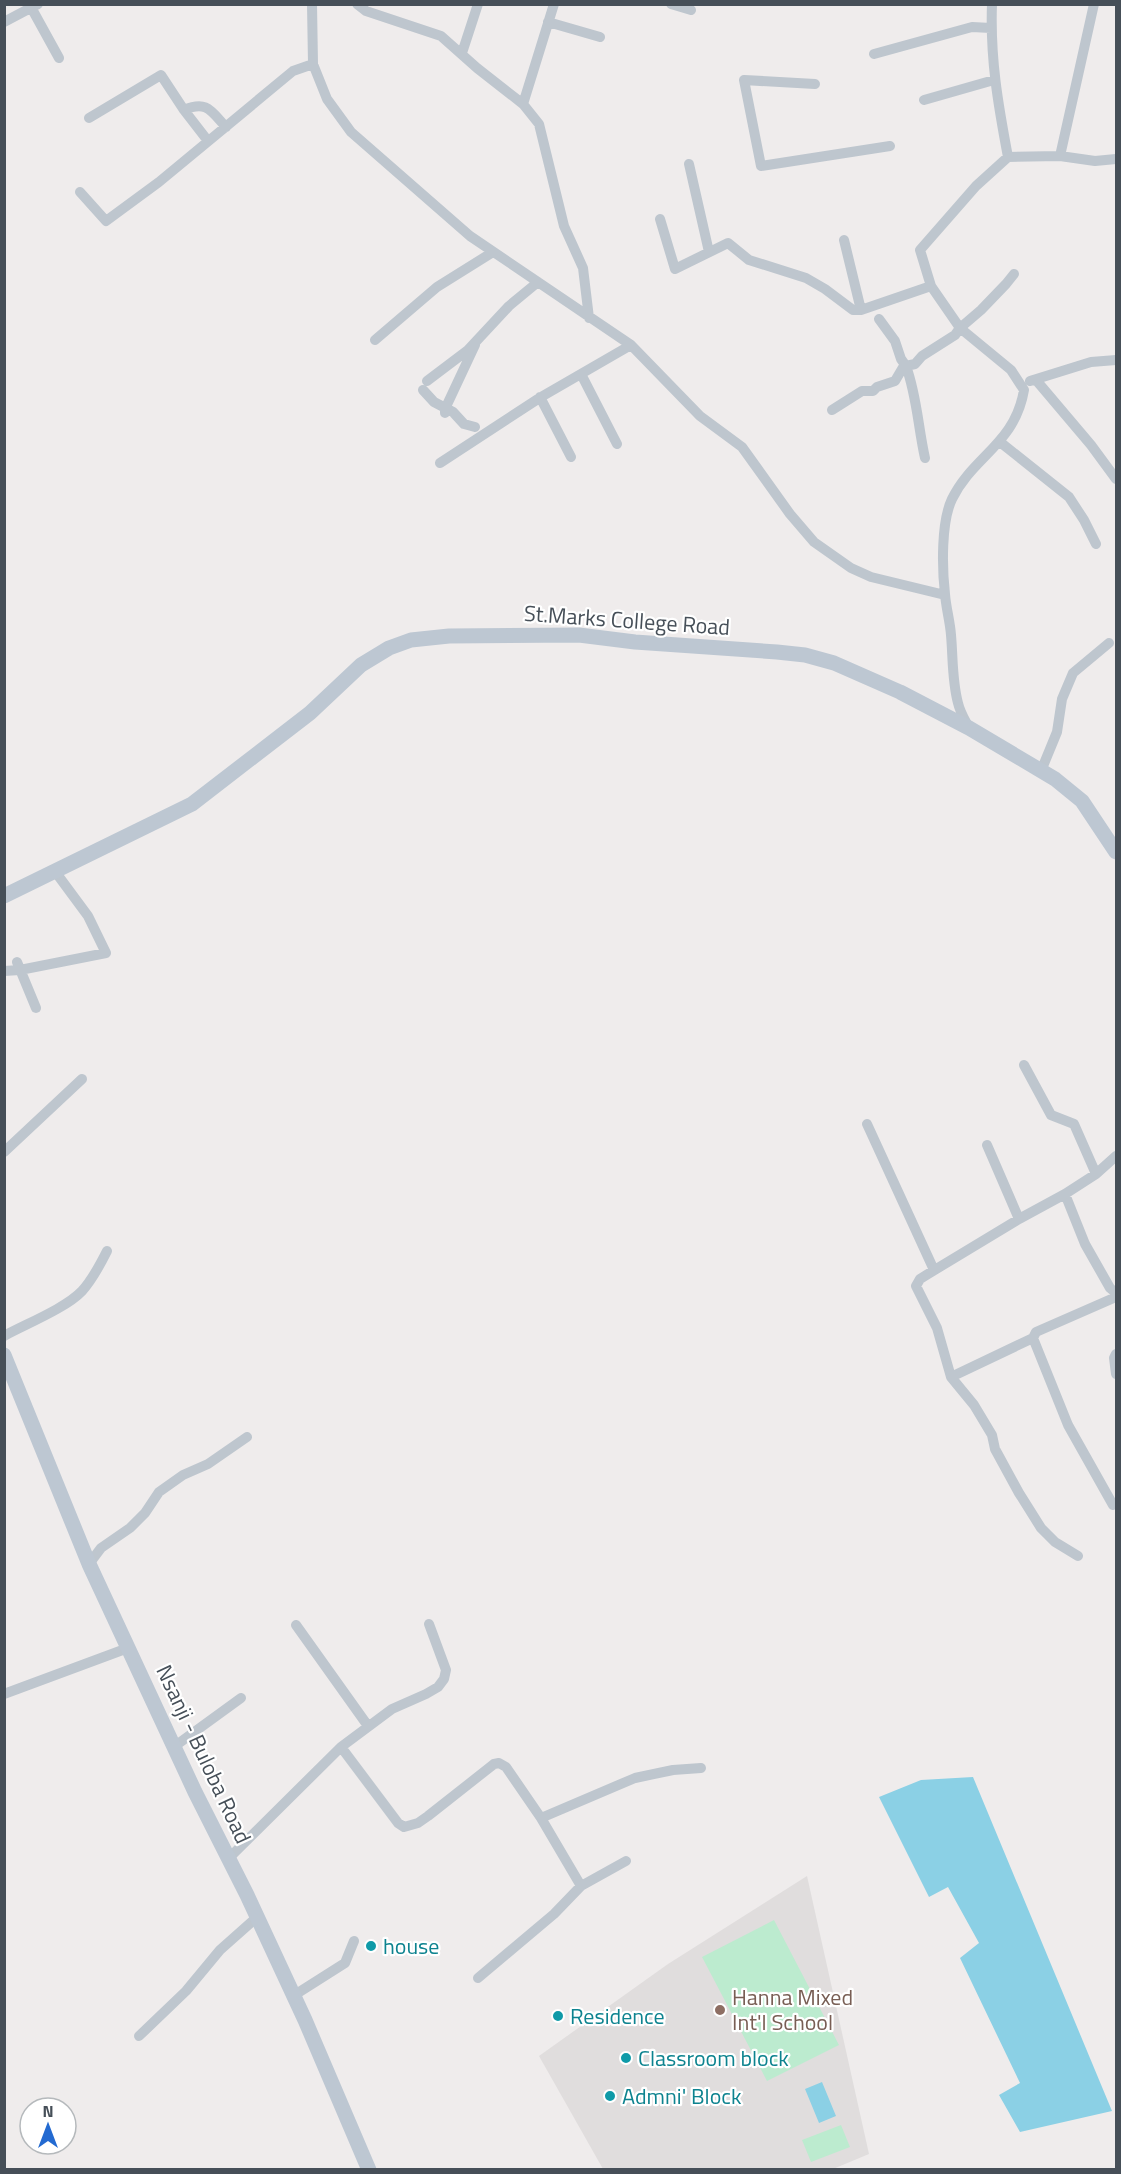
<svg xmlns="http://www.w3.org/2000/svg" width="1121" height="2174" font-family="'Titillium Web',sans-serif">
	<rect width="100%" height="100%" fill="#efecec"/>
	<path fill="#e0dddd" d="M807,1876L869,2154L833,2169H603L539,2056L668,1964Z"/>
	<path fill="#bcebcf" d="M774,1920L839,2045L767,2081L702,1957Z
		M841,2125L850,2147L811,2162L802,2140Z"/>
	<path fill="#8bd0e5" d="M973,1777L1112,2111L1020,2132L999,2095L1020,2083L960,1958L979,1943L948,1887L929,1897L879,1797L921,1780Z
		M822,2082L836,2116L819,2123L805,2089Z"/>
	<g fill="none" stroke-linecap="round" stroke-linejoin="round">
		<path stroke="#bec6ce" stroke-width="10" d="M312,4L313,64L327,99L351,132L470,236L631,345L700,416L742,447L790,514L814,542L851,568L871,577L945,595
			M357,4L366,11L441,36L477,68L523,104L539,124L564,226L583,268L589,318
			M671,4L691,10
			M992,4C990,58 998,104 1008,157
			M32,9L59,58
			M4,22L38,4
			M548,22L600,37
			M462,53L478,4
			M874,54L972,27L991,28
			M815,84L744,80L761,166L890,146
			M924,100L994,80
			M523,104L554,4
			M184,110C207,100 211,111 226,127
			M89,118L161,75L184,110L208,141
			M1060,156L1094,4
			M689,164L709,252
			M80,192L106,221L159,182L293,71L313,64
			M660,219L675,269L728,243L749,260L806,278L825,289L853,310H861L931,286
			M844,240L861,310
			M879,319L895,341L901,359L906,366L915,364L922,356L955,335L960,328L981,310L1006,284L1014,274
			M375,340L437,287L493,252
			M906,366C917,396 918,427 925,458
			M581,374L617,444
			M1036,380L1091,445L1116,479
			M427,381L468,350L509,306L538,282
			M1030,381L1091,362L1116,360
			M423,390L434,402L453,412L464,424L475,427
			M540,397L571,457
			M832,410L862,391H873L877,387L895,381L905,364
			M445,413V409L475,345
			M1000,442L1069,497L1084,520L1096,544
			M440,463L541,397L631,345
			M969,728C965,720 960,712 958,703C952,681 953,657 951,635C950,621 946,608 945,594C942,568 941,522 952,499C973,456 1015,444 1024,390L1011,370L960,328L931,286L920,250L976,186L1008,157L1060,156L1095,161L1116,159
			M1041,771L1057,732L1062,699L1073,673L1109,643
			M17,962L36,1008
			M4,971L20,970L106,953L88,916L54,870
			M1024,1065L1051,1115L1074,1124L1096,1174
			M867,1124L934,1270
			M987,1145L1019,1219
			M4,1152L82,1079
			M1065,1194L1085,1244L1110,1288L1116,1293
			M4,1336C26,1324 66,1308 82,1291C92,1280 100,1265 107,1251
			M1116,1354L1114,1358L1116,1374
			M951,1377L1033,1338
			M1113,1505L1068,1425L1033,1338L1036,1332L1116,1297
			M1078,1556L1055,1542L1041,1528L1019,1493L995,1449L992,1435L974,1405L951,1377L937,1328L916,1286L920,1279L928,1274L1019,1219L1065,1194L1096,1174L1116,1156
			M89,1564L101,1548L130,1528L145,1513L159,1492L183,1475L208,1464L247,1437
			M296,1625L368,1726
			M4,1694L128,1648
			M175,1746L241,1698
			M341,1747L398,1823L404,1827L418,1823L428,1816L494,1764L499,1763L506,1767L541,1818L581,1886
			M541,1818L635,1778L673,1770L701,1768
			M228,1859L341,1747L392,1709L426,1694L438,1687L444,1679L446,1670L429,1624
			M478,1978L554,1914L581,1886L626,1861
			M293,1996L345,1963L354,1941
			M139,2036L186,1991L220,1950L256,1918"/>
		<path stroke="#bdc7d2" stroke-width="15" d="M4,896L192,804L310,713L361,665L389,648L411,640L449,636L579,635L635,642L777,652L805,655L834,663L900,692L969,728L1055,779L1082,801L1116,852
			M4,1355L89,1564L195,1792L247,1895L305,2020L369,2170"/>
	</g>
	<g fill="#0f9aa8" stroke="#fff" stroke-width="2">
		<circle cx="371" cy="1946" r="6"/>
		<circle cx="558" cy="2016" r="6"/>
		<circle cx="626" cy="2058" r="6"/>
		<circle cx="610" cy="2096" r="6"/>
	</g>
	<circle fill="#8d6e63" stroke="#fff" stroke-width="2" cx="720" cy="2010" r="6"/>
	<g text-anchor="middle" stroke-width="4.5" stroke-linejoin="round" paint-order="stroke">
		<g font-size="22" fill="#464f58" stroke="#fff">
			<text transform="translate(627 620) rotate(4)" y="8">St.Marks College Road</text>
			<text transform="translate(204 1754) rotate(65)" y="8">Nsanji - Buloba Road</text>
		</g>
		<g font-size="22" fill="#0d838f" stroke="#fff" text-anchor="start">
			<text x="383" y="1954">house</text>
			<text x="570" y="2024">Residence</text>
			<text x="638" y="2066">Classroom block</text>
			<text x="622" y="2104">Admni' Block</text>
		</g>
		<g font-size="22" fill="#785e54" stroke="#fff" text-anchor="start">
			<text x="732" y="2005">Hanna Mixed<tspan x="732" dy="25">Int'l School</tspan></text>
		</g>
	</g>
	<rect width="1121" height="2174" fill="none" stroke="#464f58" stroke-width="12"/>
	<g transform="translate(48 2126)"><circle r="28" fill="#ffffff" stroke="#b5b9bc" stroke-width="1.5"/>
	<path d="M0-4.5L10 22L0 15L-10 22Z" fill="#236ad1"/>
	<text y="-9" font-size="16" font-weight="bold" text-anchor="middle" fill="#464f58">N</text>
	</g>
</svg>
